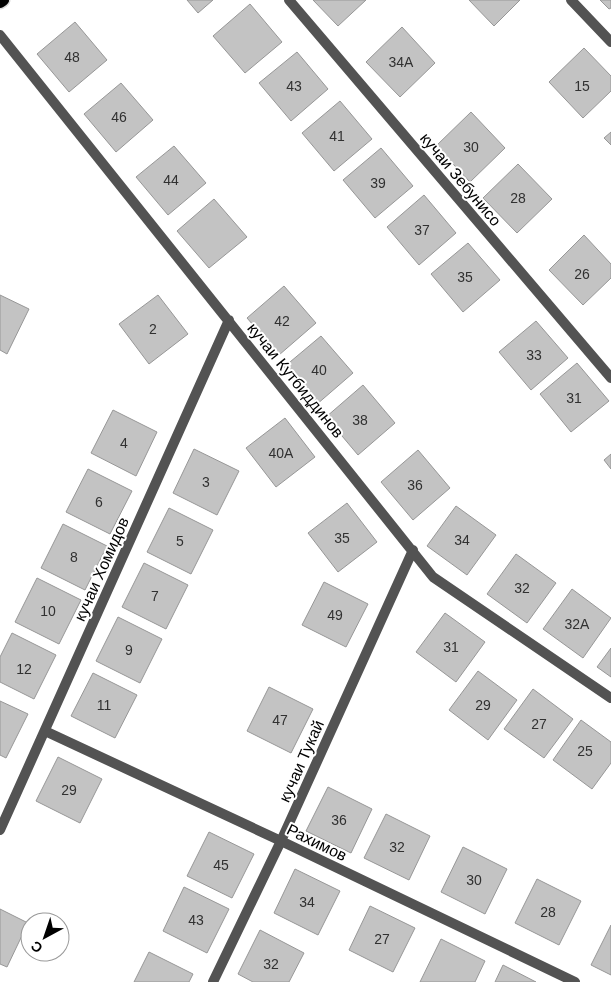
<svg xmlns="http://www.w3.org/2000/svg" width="611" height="982" font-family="Arial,sans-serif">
	<rect width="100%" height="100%" fill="#fff"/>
	<path fill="#c3c3c3" stroke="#979797" d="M187,0H213L198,13Z
		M313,0H366L338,26Z
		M469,0H520L494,26Z
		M600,0H611V8L609,9Z
		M250,4L282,42L245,73L213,36Z
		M75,22L107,60L69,92L37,54Z
		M402,27L435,63L400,97L366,62Z
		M584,48L611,76V91L583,118L549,82Z
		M297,52L328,89L291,121L259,83Z
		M121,83L153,120L116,152L84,114Z
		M340,101L372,139L334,171L302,133Z
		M471,112L505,148L470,182L436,146Z
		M611,132V145L604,138Z
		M174,146L206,183L168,215L136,177Z
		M381,148L413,186L375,218L343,180Z
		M518,164L552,199L517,233L483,198Z
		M424,195L456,233L419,265L387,227Z
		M214,199L247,237L209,268L177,231Z
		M584,235L611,264V278L583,305L549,270Z
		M468,243L500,280L463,312L431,274Z
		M284,286L316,323L279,355L247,318Z
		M0,295L29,309L7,354L0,350Z
		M158,295L188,334L149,364L119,324Z
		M536,321L568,358L531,390L499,352Z
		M321,336L353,373L316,405L284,367Z
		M577,363L609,401L571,432L540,394Z
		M363,385L395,423L358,455L326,417Z
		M113,410L157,432L136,476L91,453Z
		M285,418L315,457L276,487L246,448Z
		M194,449L239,471L217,515L173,493Z
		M418,450L450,488L413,520L381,482Z
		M611,454V469L604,460Z
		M88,469L132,491L110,534L66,512Z
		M347,503L377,542L338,572L308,533Z
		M456,506L496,535L467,575L427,546Z
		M169,508L213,530L191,574L147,552Z
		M63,524L107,546L85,590L41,568Z
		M516,554L556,583L527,623L487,594Z
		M144,563L188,585L166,629L122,607Z
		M37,578L81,600L59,644L15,622Z
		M324,582L368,604L346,647L302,625Z
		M572,589L611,618L583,658L543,629Z
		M445,613L485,642L456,682L416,652Z
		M118,617L162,639L140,683L96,661Z
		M12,633L56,655L34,699L0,682V657Z
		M611,648V677L597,667Z
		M478,671L517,700L488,740L449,710Z
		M93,673L137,695L115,738L71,716Z
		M269,687L313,709L291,753L247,731Z
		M533,689L573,719L544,758L504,729Z
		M0,701L28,714L6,758L0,755Z
		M581,720L611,742V763L592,789L553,760Z
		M58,757L102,779L80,823L36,801Z
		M328,787L372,809L351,853L306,831Z
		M386,814L430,836L409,880L364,858Z
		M209,832L254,854L232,898L187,876Z
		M463,847L507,869L485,914L441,892Z
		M295,869L340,891L318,935L274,913Z
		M537,879L581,901L559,945L515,923Z
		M184,887L229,909L207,953L163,931Z
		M370,906L415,928L393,972L349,950Z
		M0,909L28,923L7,967L0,964Z
		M611,925V975L591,965Z
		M260,930L304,953L289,982H253L238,974Z
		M441,939L485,961L475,982H420Z
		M149,952L193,974L189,982H134Z
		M503,965L536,982H495Z"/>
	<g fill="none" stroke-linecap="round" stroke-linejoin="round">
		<defs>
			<path id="primary" d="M0,2L3,0"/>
		</defs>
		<use href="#primary" stroke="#dbdbdb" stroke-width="15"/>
		<path stroke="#535353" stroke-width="10" d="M289,0L611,378
			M571,0L611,42
			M0,35L433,577L611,698
			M45,731L281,841L575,982
			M0,830L229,320
			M213,982L281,841L413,550"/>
		<use href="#primary" stroke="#000" stroke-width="12"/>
	</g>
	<g text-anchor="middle" stroke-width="4" stroke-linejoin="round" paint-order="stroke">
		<g font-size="14" fill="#313131">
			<text x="72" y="62">48</text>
			<text x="401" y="67">34А</text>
			<text x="294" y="91">43</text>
			<text x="582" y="91">15</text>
			<text x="119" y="122">46</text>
			<text x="337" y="141">41</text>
			<text x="471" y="152">30</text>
			<text x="171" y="185">44</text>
			<text x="378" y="188">39</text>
			<text x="518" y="203">28</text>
			<text x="422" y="235">37</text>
			<text x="582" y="279">26</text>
			<text x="465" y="282">35</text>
			<text x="282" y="326">42</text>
			<text x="153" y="334">2</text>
			<text x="534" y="360">33</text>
			<text x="319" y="375">40</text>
			<text x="574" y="403">31</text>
			<text x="360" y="425">38</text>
			<text x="124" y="448">4</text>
			<text x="281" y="458">40А</text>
			<text x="206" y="487">3</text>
			<text x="415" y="490">36</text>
			<text x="99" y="507">6</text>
			<text x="342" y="543">35</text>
			<text x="462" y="545">34</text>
			<text x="180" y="546">5</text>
			<text x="74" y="562">8</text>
			<text x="522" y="593">32</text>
			<text x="155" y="601">7</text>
			<text x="48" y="616">10</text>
			<text x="335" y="620">49</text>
			<text x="577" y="629">32А</text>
			<text x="451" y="652">31</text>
			<text x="129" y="655">9</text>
			<text x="24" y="674">12</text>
			<text x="104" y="710">11</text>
			<text x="483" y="710">29</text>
			<text x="280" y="725">47</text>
			<text x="539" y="729">27</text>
			<text x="585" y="756">25</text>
			<text x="69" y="795">29</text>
			<text x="339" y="825">36</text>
			<text x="397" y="852">32</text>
			<text x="221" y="870">45</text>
			<text x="474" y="885">30</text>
			<text x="307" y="907">34</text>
			<text x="548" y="917">28</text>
			<text x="196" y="925">43</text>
			<text x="382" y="944">27</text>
			<text x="271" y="969">32</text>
		</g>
		<g font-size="16" fill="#000" stroke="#fff">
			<text transform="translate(461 179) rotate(50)" y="6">кучаи Зебунисо</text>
			<text transform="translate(296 380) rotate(51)" y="6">кучаи Кутбиддинов</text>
			<text transform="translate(101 569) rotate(-66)" y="6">кучаи Хомидов</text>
			<text transform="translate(301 761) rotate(-66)" y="6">кучаи Тукай</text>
			<text transform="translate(317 842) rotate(26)" y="6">Рахимов</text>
		</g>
	</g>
	<g transform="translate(45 937) rotate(220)"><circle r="24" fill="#ffffff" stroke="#999999"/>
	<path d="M0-4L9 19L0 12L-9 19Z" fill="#000000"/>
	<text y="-8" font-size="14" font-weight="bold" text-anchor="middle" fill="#000000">С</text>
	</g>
</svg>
